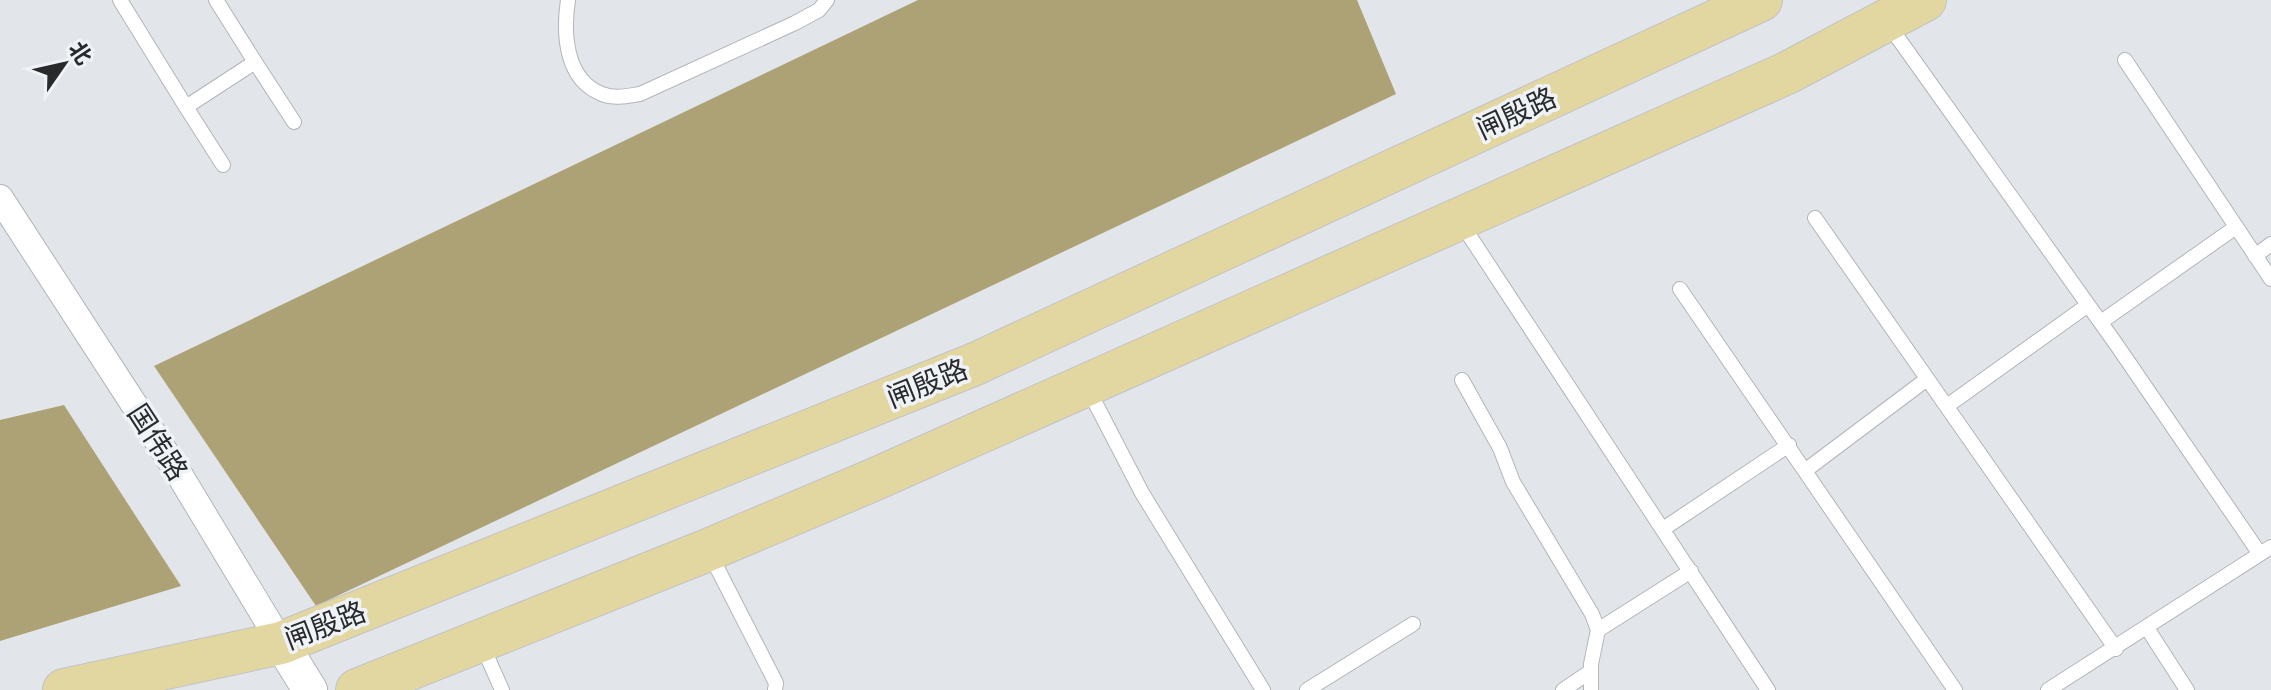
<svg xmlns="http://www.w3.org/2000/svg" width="2271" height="690" font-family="Mulish,'Noto Sans SC',sans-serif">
	<rect width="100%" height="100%" fill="#e2e5ea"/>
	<path fill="#aca275" d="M918,0H1357L1396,94L316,606L154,366Z
		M64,405L181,586L0,641V420Z"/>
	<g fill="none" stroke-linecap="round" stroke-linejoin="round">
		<defs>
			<path id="service" d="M120,0L186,107L255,62L216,0
				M568,0C563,33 565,80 602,94C615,99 627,96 640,94L795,23L819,10L827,0
				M1888,24L2116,344L2260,554
				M2125,60L2271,279
				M255,62L294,122
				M186,107L223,165
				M1815,218L2116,649
				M1461,223L1768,690
				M2255,256L2271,244
				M1680,289L1955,690
				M2101,322L2236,227
				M1462,380L1500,448L1513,482L1592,614L1598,630L1591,664V690
				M1088,389L1142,493L1263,690
				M1947,406L2088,305
				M1806,470L1927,379
				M1663,529L1789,445
				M710,554L776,683L775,690
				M2147,628L2187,690
				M1598,630L1691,571
				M482,645L502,690
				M1307,690L1413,624
				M1563,690L1591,671
				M2048,690L2271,547"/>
			<path id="minor" d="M0,198L176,469L281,643"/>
			<path id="tertiary" d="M281,643L310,690"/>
			<path id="primary" d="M64,690L281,643L975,364L1761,0
				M357,690L708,550L873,480L1787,73L1925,0"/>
		</defs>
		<use href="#service" stroke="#b2b5b9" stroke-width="16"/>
		<use href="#minor" stroke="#b2b5b9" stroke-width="28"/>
		<use href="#tertiary" stroke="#b2b5b9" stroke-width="36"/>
		<use href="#primary" stroke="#c3c3c4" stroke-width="44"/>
		<use href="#service" stroke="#fff" stroke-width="14"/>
		<use href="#minor" stroke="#fff" stroke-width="26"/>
		<use href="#tertiary" stroke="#fff" stroke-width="34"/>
		<use href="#primary" stroke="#e3d7a1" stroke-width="42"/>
	</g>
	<g text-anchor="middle" stroke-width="7" stroke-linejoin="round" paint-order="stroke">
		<g font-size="28" fill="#292a2c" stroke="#eff3f7">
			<text transform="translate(1516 113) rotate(-25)" y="10">闸殷路</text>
			<text transform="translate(927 383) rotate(-22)" y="10">闸殷路</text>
			<text transform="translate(158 442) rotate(57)" y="10">国伟路</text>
			<text transform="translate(325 625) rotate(-21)" y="10">闸殷路</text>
		</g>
	</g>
	<g transform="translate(64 64) rotate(56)" stroke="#eff3f7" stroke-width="6" paint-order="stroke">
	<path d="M0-6L14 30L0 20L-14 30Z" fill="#292a2c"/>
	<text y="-12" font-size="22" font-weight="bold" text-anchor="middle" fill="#292a2c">北</text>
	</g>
</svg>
